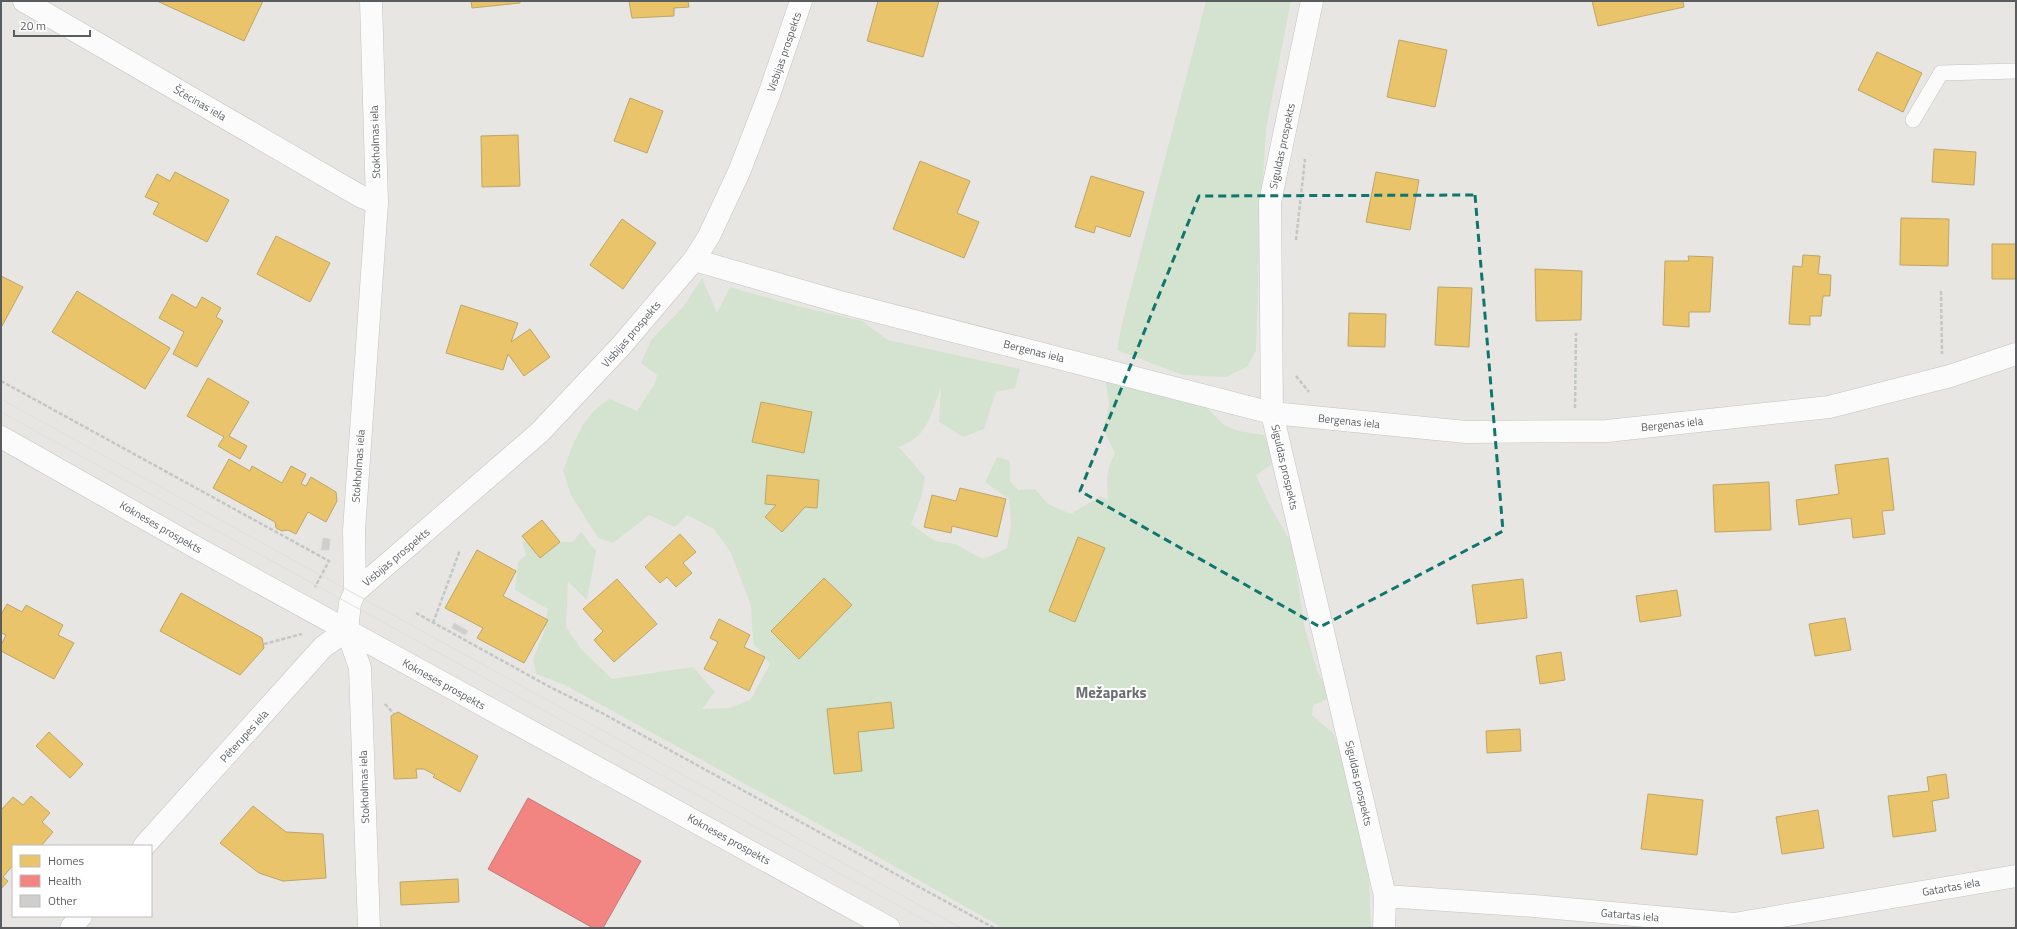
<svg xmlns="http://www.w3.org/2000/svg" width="2017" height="929" font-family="'Titillium Web',sans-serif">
	<rect width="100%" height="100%" fill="#e8e6e2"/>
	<path fill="#d4e3cf" d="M1206,1H1291L1266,129L1260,225L1256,351L1247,367L1226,377L1183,375L1117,350L1121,327Z
		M702,278L717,313L730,287L797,306L862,321L888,340L1020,369L1015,388L996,392L984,429L963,437L939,422L941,387C931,414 929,436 899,447L925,477L921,498L911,524L935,541L955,544L983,559L1007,548L1011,524L1009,499L985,482L997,457L1010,461V481L1018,490L1035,489L1048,504L1071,514L1100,496L1108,500C1107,484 1105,469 1115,454L1104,430L1109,404L1105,379L1205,406L1224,425L1238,431L1264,435L1274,463L1256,475L1270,506L1292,544L1305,629L1318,673L1332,697L1313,705L1312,715L1334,734L1343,761L1368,853L1371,928H1003L864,849L565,685L536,674L533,659L544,632L548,609L515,590L518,562L526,555L522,542H572L581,532L596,551L587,600L568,582L566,627L581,649L612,679L693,667L715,692L702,709L730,708L750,700L770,664L753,643L751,605L730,551L714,529L687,515L675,527L649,515L613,543L598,538L571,495L563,471C574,443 582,414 610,399L637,411L655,383L657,375L641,363L651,340L683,307Z"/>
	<path fill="#e9c46a" stroke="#bea567" d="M157,1H263L244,41Z
		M471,1H520V3L472,8Z
		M629,1H688L689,7L674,8V16L632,18Z
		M878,1H939L923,57L867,41Z
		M1592,1H1683L1684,7L1598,26Z
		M1399,40L1447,50L1435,107L1387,97Z
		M1877,52L1922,73L1903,112L1858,90Z
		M630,98L663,111L647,153L614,141Z
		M518,135L520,186L482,187L481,136Z
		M1934,149L1976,152L1974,185L1932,182Z
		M920,161L970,181L957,213L979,222L964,258L893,229Z
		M175,172L229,200L207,242L153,214L159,203L145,197L157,174L170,181Z
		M1376,172L1419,180L1410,230L1366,222Z
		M1091,176L1144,192L1130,237L1096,226L1094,233L1075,227Z
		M1901,218L1949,219L1948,266L1900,265Z
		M622,219L656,243L623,289L590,265Z
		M276,236L330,263L310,302L257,274Z
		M1992,244H2016V279H1992Z
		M1803,255L1820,256L1818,274L1831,275L1830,296H1823L1821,316H1810V325L1789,324L1793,266L1802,267Z
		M1688,256L1713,257L1710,312H1689V327L1663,325L1665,261H1689Z
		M1535,269L1582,271L1581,320L1536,321Z
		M1,276L23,287L2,326L1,325Z
		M1438,287L1472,288L1469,347L1435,345Z
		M77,291L170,348L145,389L52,332Z
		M172,294L196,308L202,297L221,308L216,317L223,321L197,367L173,354L184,332L159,318Z
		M461,305L518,323L511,342L530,329L550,357L524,376L508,354L503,370L446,353Z
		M1349,313L1386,314L1385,347L1348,346Z
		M208,378L249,402L229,436L247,446L240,459L218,446L224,437L187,416Z
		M761,402L812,412L804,453L752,442Z
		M1888,458L1894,510L1882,511L1885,534L1853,538L1851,518L1799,525L1796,500L1839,494L1835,465Z
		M229,459L250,471L252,466L282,483L291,466L306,474L301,484L306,486L311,477L336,492L337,501L326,522L308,512L296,534L288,530L282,531L276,528L275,522L213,488Z
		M767,475L819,480L817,508L805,507L782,532L765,517L776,505L765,504Z
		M1769,482L1771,530L1715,532L1713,485Z
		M960,488L1006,499L997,537L952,526L951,533L924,527L932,495L956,501Z
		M542,520L560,542L540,558L522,536Z
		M680,534L696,552L683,563L692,573L676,587L667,577L660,583L645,567Z
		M1078,537L1105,548L1075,622L1049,611Z
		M477,550L516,571L503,596L548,620L524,663L477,638L483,628L445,608Z
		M824,578L852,605L799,659L771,631Z
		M617,579L657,624L614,662L594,640L603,631L583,609Z
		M1523,579L1527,618L1477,624L1472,585Z
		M1677,590L1681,616L1640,622L1636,596Z
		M181,593L262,638L264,648L240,675L160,631Z
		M7,604L22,612L26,605L63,625L58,635L74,643L54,679L1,651V645L6,635L1,633V615Z
		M1845,618L1851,650L1815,656L1809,624Z
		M719,619L750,635L744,647L765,657L749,691L704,669L718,642L710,638Z
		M1561,652L1565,680L1540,684L1536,656Z
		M891,702L894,728L858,732L862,771L834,774L827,709Z
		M398,712L478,756L460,792L433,777L435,775L424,769H416L417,778L394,779L391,716Z
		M1520,729L1521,751L1487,753L1486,731Z
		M49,732L83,764L70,778L36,746Z
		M1946,774L1949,798L1932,801L1936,831L1893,837L1888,796L1929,791L1927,777Z
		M1648,794L1703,800L1697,855L1641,849Z
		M31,796L50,813L42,822L53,832L41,846H13V865L3,877L8,881L1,889V810L13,797L23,805Z
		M253,806L286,832L323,834L326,878L283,881L259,873L220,843Z
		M1818,810L1824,848L1782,854L1776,817Z
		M458,879L459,902L401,905L400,882Z"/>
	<path fill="#f28482" stroke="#c47878" d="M528,798L641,861L603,928H593L488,869Z"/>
	<path fill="#d0cecc" stroke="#d7d5d2" d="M323,538L330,539L329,550H321Z
		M454,623L468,631L465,635L452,628Z"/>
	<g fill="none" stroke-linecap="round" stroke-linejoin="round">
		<defs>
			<path id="service" d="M1913,120L1941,73L2016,71"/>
			<path id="minor" d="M24,1L360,196L377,203
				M1312,1L1270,202L1272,413L1385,896L1384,928
				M694,260L840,302L1272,413L1466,432L1607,431L1829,407L1950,376L2016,354
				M355,592L540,432L621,346L694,260L709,236L739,172L770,92L801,1
				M144,846L323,647L347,630
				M1385,896L1534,906L1734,924L2016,876
				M71,928L81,916
				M369,928L360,668L347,630L350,603L355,592L354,530L377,203L371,1"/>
			<path id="tertiary" d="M1,437L197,548L889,928"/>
		</defs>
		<use href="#service" stroke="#c4c3c3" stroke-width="16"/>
		<use href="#minor" stroke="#c4c3c3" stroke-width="23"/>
		<use href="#tertiary" stroke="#c4c3c3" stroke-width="23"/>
		<path stroke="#c2c7c4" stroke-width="2.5" stroke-dasharray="4 2" stroke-linecap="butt" d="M1296,240L1305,159
			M1941,291L1942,354
			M1296,376L1309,392
			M1,381L329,561L315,587
			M1575,408L1576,333
			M416,613L548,686L602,713L994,928
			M433,623L460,550
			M264,644L302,634
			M385,704L394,714"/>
		<use href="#service" stroke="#fcfbfb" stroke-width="15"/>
		<use href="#minor" stroke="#fcfbfb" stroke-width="22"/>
		<use href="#tertiary" stroke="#fcfbfb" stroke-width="22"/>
		<path stroke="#e0e0df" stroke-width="1" d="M1,399L961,928
			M1,412L939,928"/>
	</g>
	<path fill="none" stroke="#0f766e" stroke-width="3" stroke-dasharray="8 5" stroke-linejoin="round" d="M1475,195L1503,531L1320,627L1080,491L1199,196Z"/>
	<g text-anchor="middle" stroke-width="4" stroke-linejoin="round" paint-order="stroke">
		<g font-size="11" fill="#595d60" stroke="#fff">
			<text transform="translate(784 52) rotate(-71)" y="4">Visbijas prospekts</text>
			<text transform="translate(200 103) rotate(30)" y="4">Ščecinas iela</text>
			<text transform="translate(375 142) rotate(-92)" y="4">Stokholmas iela</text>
			<text transform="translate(1282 146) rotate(-78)" y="4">Siguldas prospekts</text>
			<text transform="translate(631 334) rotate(-49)" y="4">Visbijas prospekts</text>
			<text transform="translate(1034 351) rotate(14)" y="4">Bergenas iela</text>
			<text transform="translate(1349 421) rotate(6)" y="4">Bergenas iela</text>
			<text transform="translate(1672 424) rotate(-6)" y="4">Bergenas iela</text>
			<text transform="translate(358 466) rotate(-86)" y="4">Stokholmas iela</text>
			<text transform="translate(1285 467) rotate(77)" y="4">Siguldas prospekts</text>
			<text transform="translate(161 527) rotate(30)" y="4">Kokneses prospekts</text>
			<text transform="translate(396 557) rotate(-40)" y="4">Visbijas prospekts</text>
			<text transform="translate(444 684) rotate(29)" y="4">Kokneses prospekts</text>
			<text transform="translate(244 736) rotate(-48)" y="4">Pēterupes iela</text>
			<text transform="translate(1359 783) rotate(77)" y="4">Siguldas prospekts</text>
			<text transform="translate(364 787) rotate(-92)" y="4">Stokholmas iela</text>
			<text transform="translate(729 839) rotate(29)" y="4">Kokneses prospekts</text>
			<text transform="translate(1951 887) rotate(-10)" y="4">Gatartas iela</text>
			<text transform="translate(1630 915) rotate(5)" y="4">Gatartas iela</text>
		</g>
		<g font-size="15" font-weight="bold" fill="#6a6f72" stroke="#fff">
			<text x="1111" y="698">Mežaparks</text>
		</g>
	</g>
	<rect width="2017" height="929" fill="none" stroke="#595d60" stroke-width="4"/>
	<rect x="12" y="845" width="140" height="72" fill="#ffffff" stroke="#bdbebf"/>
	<rect x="20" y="855" width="20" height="12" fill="#e9c46a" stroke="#bdbebf"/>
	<text x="48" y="865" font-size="12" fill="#595d60">Homes</text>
	<rect x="20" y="875" width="20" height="12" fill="#f28482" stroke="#bdbebf"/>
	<text x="48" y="885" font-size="12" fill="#595d60">Health</text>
	<rect x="20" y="895" width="20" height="12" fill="#d0cecc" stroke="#bdbebf"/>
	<text x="48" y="905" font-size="12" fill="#595d60">Other</text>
	<path d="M14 30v6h76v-6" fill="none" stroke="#595d60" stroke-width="2"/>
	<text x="20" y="30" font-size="12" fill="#595d60" stroke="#ffffff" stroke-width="3" paint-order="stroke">20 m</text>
</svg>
